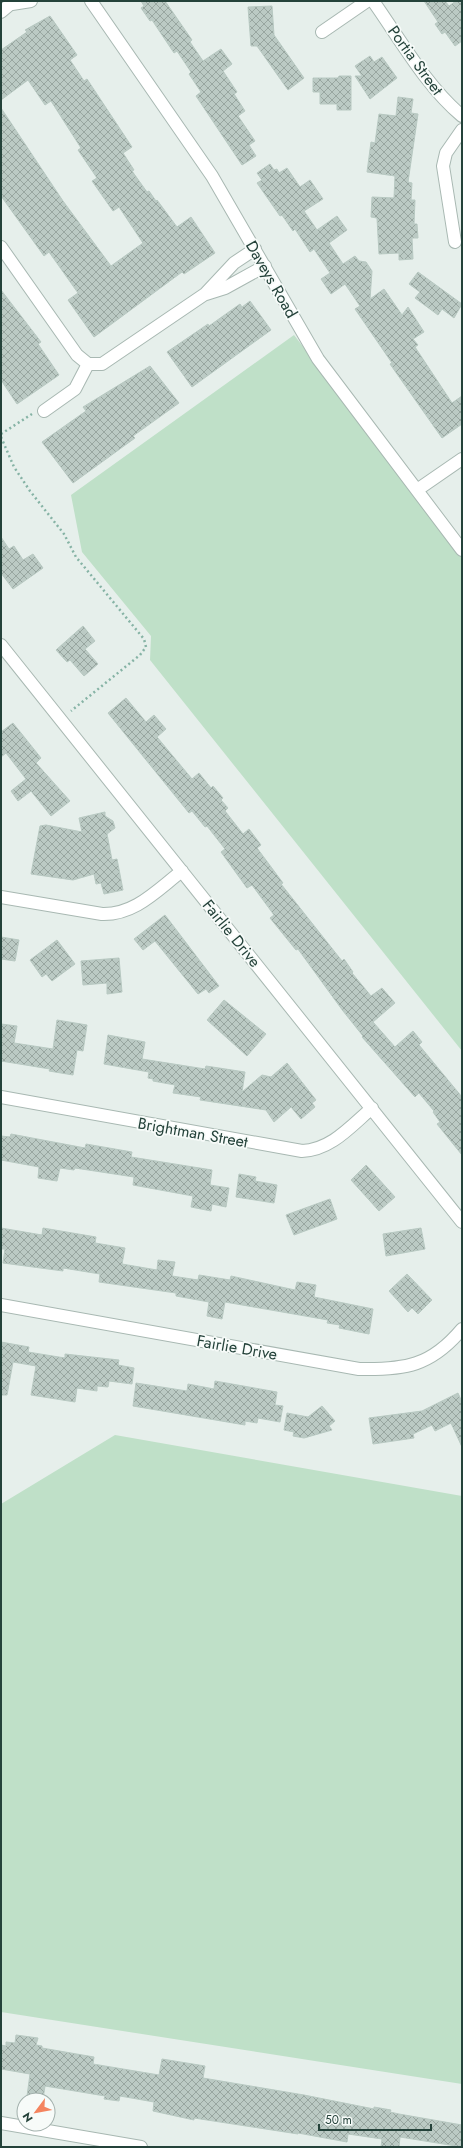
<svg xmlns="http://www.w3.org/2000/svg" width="463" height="2148" font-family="Jost,sans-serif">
	<defs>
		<pattern id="building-cross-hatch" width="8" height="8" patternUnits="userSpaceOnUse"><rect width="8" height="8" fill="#bbcac4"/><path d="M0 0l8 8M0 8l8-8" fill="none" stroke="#98a6a0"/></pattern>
	</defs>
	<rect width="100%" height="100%" fill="#e6efeb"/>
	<path fill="#bfe0c8" d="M294,335L462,552V1051L150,660L151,636L82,552L71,495Z
		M115,1435L462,1496V2084L1,2012V1504Z"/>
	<path fill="url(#building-cross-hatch)" stroke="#b8c9c2" d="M141,1H165L192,40L190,42L203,61L221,49L232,64L223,71L237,92L234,94L245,111L238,116L255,141L249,145L256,156L242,165L196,96L201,92L189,74L191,72L177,51L174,53L152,20L150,21L141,8L144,6Z
		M424,1H445L449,6L456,1H462V41L455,46L445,32L442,34L435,24L438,22Z
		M272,6L274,35L304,78L288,90L257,46H251L248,7Z
		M50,16L77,55L70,60L84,81L87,79L132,147L123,153L134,170L132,171L147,192L149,191L156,201L157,200L177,227L191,217L215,253L184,274L182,272L94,337L68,300L78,293L49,252L44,256L1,196V108L63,201L111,266L143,243L119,207L113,211L92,181L97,178L78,150L81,148L51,101L45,105L28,80L1,100V50L27,32L25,30Z
		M370,56L374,62L382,57L397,78L370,99L355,76H362L355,66Z
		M339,76H351V110H337V104H320V92H313V78H338Z
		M398,97L413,99L411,113L418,114L408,182L412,183L411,200H415L414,224H417L418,238H412L413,259L399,260V253L379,254L377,218L371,217L372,197L394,198L395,176L367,172L371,142L375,143L379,114L396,116Z
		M270,164L274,170L277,169L279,173L287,168L300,187L310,180L323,199L304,211L317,230L337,216L347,230L329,243L343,264L355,256L359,261L366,262L372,271L370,299L384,289L402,315L408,307L424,332L413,339L418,345L415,347L452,403L462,396V424L442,438L390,364L392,363L355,309L360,306L345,284L331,294L321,279L330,273L314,249L310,252L295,229L293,231L282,215L280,216L257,183L262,180L257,173Z
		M418,272L462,304L454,318L442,309L438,315L415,298L420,292L409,284Z
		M1,290L41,342L38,344L59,375L17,404L1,380Z
		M250,301L271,330L192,387L167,352L208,324L209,326L240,304L242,307Z
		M150,366L179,403L133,436L135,438L73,483L42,442L86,411L83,407Z
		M1,537L9,549L14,546L23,560L33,554L43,568L13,589L1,573Z
		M83,626L95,641L85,649L98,664L84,676L70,660L67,662L56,650Z
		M126,698L146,722L154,715L166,729L157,737L192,779L199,773L211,788L213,786L223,798L221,800L228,808L225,811L243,834L249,829L261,845L257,848L283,883L281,884L342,961L344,959L353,972L352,973L371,996L382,988L395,1003L373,1022L395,1047L413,1031L422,1042L419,1045L462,1097V1155L437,1124L440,1122L433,1112L434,1111L419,1093L415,1097L362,1037L363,1036L343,1011L298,949L296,950L270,918L274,915L252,885L247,888L221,852L225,849L207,826L205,827L192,811L189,813L108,713Z
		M13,723L41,758L36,763L70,801L51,816L31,791L18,801L11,791L26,779L6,753L1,757V732Z
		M105,812V816L113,821L115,828L107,834L112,860L117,859L123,890L104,894L101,883L96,884L94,874L73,880L31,874L40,826L46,825L82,832L79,818Z
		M165,915L219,986L209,993L206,989L198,994L155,941L143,950L134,939Z
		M1,937L19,940L15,961L1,959Z
		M57,940L75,964L52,981L46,974L42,977L30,960Z
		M119,958L122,992L107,994V983L83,985L81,961Z
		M224,1000L266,1034L247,1056L207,1020Z
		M57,1020L87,1025L83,1051L77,1050L73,1075L49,1071L50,1069L1,1061V1024L17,1026L14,1043L53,1049Z
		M108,1035L145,1042L142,1059L205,1069L206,1066L245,1072L242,1092L262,1075L271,1077L287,1063L316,1100L312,1103L315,1107L301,1119L291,1107L274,1122L266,1110L200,1100L201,1097L173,1093L175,1085L153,1081V1079L148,1078L149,1072L104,1064Z
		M11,1134L85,1148L86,1144L132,1152L131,1157L212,1170L210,1185L229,1188L226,1207L212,1204L211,1211L191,1207L193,1196L133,1185L134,1177L75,1168L74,1170L60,1168L57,1181L38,1178L39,1167L1,1160V1136L10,1137Z
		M366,1165L395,1197L379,1211L351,1180Z
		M239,1174L256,1177L255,1181L277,1185L274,1203L236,1197Z
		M330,1199L337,1219L294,1235L286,1215Z
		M1,1228L42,1235L43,1228L96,1237L95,1243L125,1248L122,1264L157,1270L158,1260L175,1262L172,1276L198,1280L199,1275L230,1280L231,1276L295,1290L297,1282L316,1285L314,1297L373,1309L369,1334L339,1328L340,1325L327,1323L328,1320L225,1302L222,1319L207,1316L209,1302L176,1296V1293L99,1282L100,1274L63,1268V1271L3,1263L5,1249H1Z
		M421,1228L425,1249L386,1256L383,1234Z
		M407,1274L432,1300L418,1314L412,1308L408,1312L389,1291Z
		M1,1342L29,1347L28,1352L65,1358V1354L119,1360L118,1365L134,1368L132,1384L109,1381L108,1387L97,1386V1391L77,1388L75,1402L31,1395L36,1366L13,1362L7,1395H1Z
		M215,1381L277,1392L275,1405L283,1406L280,1422L258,1418L257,1423L245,1421V1425L133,1406L136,1383L187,1391L188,1384L214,1389Z
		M458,1393L462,1402V1447L451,1423L435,1431L432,1425L413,1434L414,1438L373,1444L369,1418L422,1411Z
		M322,1406L335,1421L329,1426L332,1430L304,1438L293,1436L294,1432L284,1430L287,1413L308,1417Z
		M16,2035L38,2038L36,2045L42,2046V2048L94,2057L93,2064L159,2075L162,2059L205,2066L203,2078L304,2095L374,2109V2107L391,2110L390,2112L399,2114L462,2125V2147L400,2137L399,2147H381L382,2139L348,2134L347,2142L298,2133V2134L194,2118V2120L153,2111L154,2102L120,2096L119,2101L104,2099L105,2096L45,2086L43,2099L27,2096L30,2074L1,2069V2045L6,2046V2042L15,2043Z"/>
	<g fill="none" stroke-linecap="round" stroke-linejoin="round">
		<defs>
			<path id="minor" d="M91,1L212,176L318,359L462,550
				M373,1C400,39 426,86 462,116
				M12,4L31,1
				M1,12L14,1
				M322,32L367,1
				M455,242L443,166L446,153L462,130
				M1,247L77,355L88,364H102L205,294L234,263L255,249
				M206,294L225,288L265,266
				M44,411L75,389L88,364
				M417,490L462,459
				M1,645L462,1222
				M1,897L102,914C135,915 157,890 182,871
				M1,1097L302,1151C331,1150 351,1126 372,1108
				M1,1305L359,1369C405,1370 431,1366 462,1329
				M1,2123L141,2147"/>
		</defs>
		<use href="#minor" stroke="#a8b8b2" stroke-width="14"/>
		<path stroke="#86b3a5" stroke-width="2.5" stroke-dasharray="2 3" stroke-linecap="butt" d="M1,434L32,414
			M1,437L14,467L30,491L64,534L76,557L144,639L146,647L140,655L71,711"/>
		<use href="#minor" stroke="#fff" stroke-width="12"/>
	</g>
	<g text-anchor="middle" stroke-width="3.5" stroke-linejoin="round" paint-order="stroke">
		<g font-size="16" fill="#24423a" stroke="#f7fbf9">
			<text transform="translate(416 60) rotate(54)" y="6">Portia Street</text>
			<text transform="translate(272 279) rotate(60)" y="6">Daveys Road</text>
			<text transform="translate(232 933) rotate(51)" y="6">Fairlie Drive</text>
			<text transform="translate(193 1132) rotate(10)" y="6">Brightman Street</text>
			<text transform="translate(237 1347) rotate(10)" y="6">Fairlie Drive</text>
		</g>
	</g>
	<rect width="463" height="2148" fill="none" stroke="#24423a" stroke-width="4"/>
	<g transform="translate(36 2112) rotate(238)"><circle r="19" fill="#f7fbf9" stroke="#a3b1ad"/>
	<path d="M0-3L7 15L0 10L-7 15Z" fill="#f4845f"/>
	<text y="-6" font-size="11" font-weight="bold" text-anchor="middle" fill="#24423a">N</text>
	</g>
	<path d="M319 2124v6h112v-6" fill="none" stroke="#24423a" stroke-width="2"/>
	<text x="325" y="2124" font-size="12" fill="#24423a" stroke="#f7fbf9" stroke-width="3" paint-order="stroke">50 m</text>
</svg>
